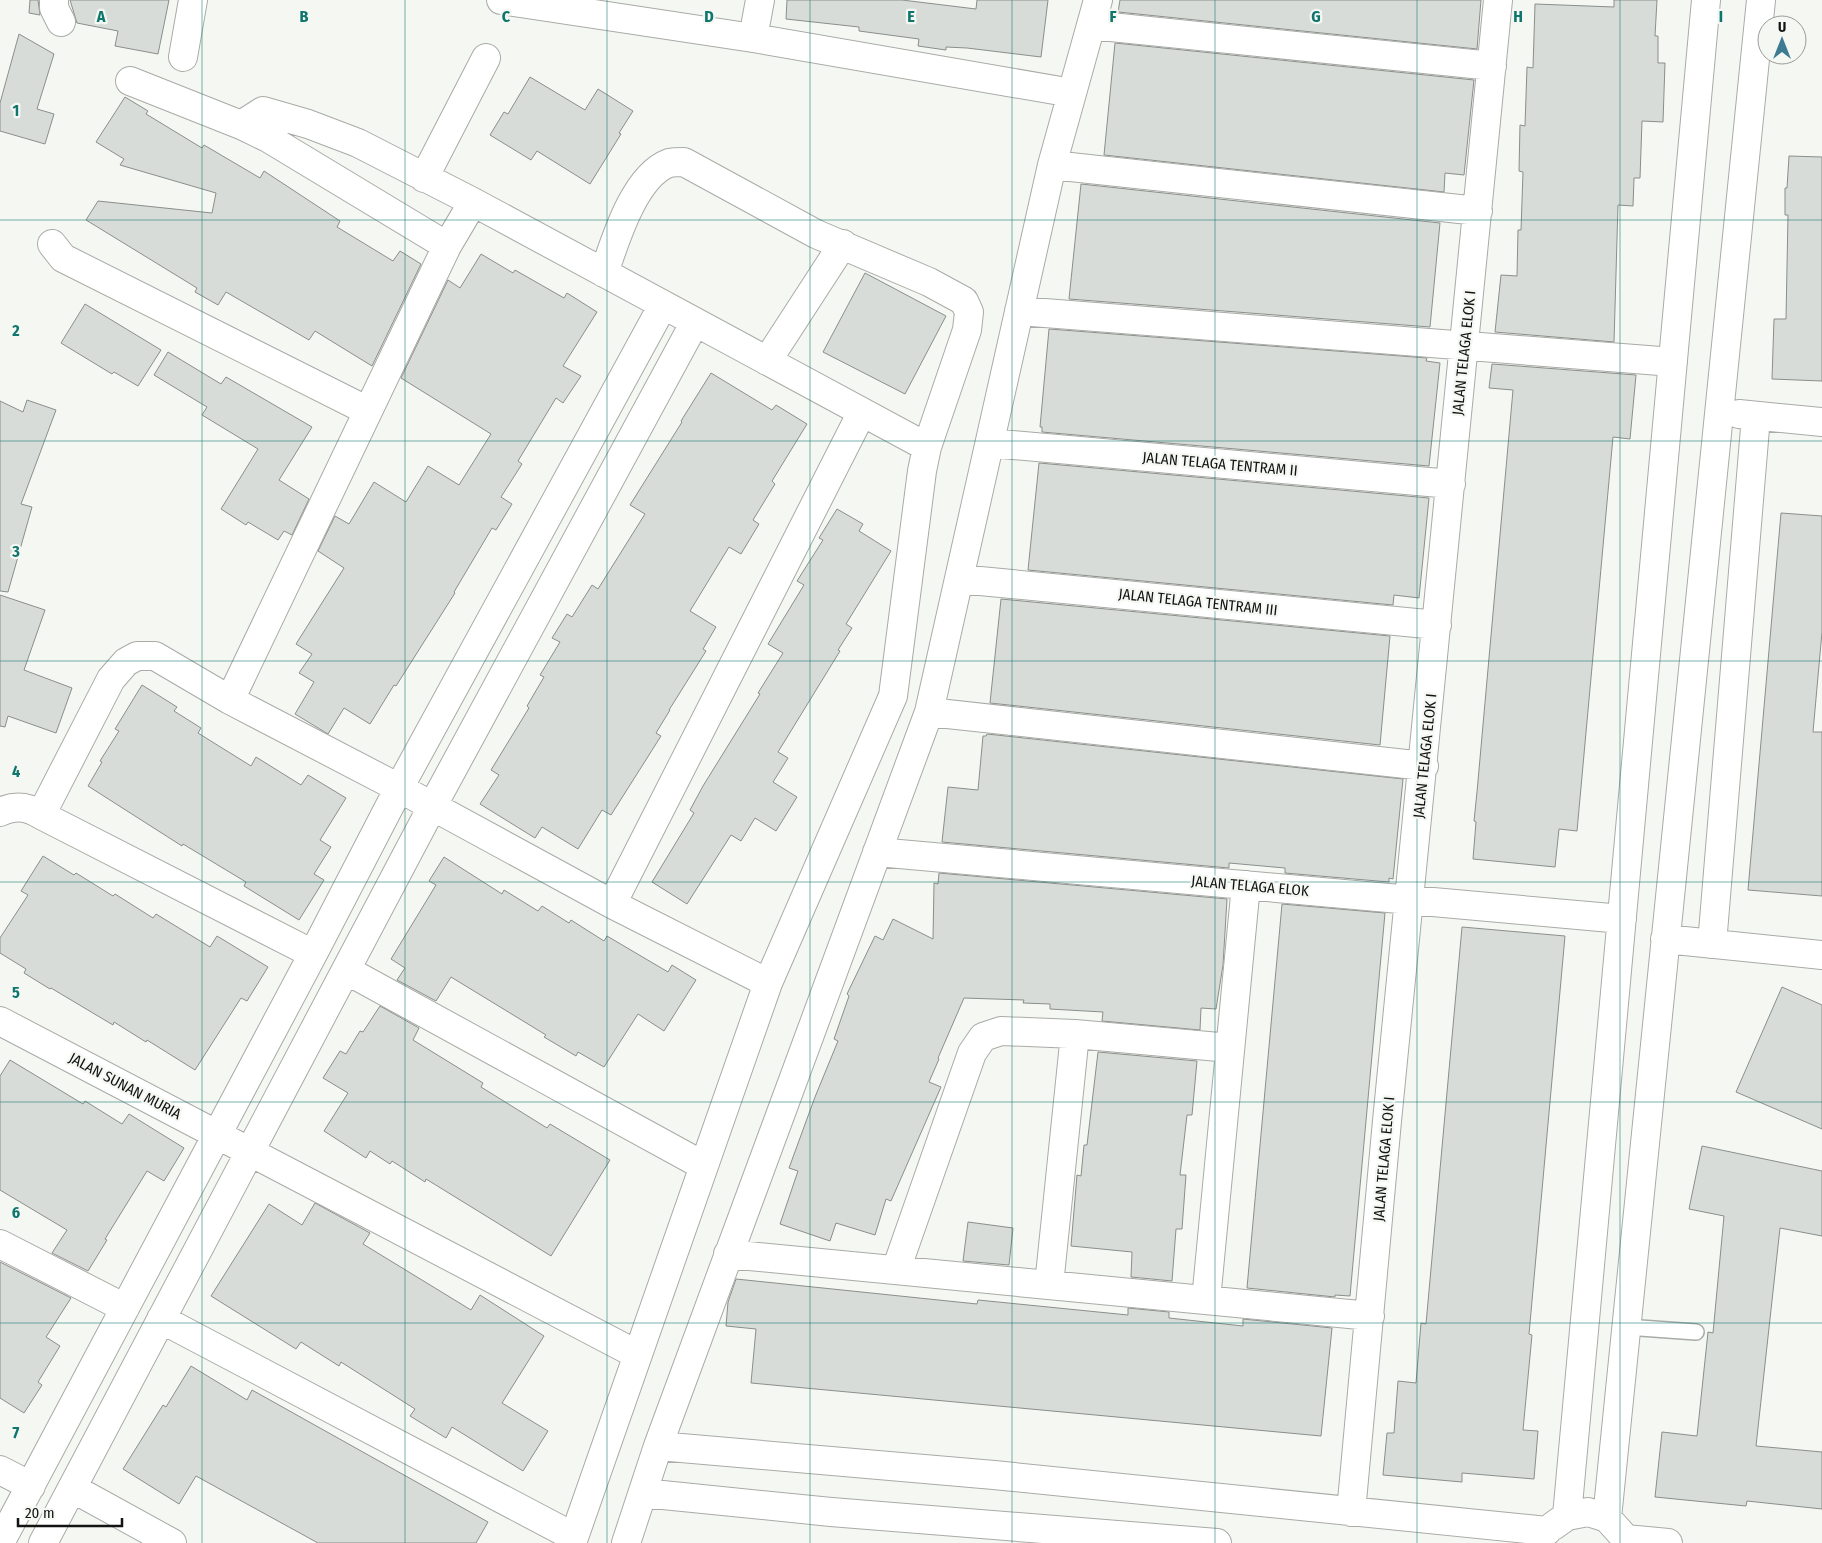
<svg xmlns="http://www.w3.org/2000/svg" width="1822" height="1543" font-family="'Fira Sans Condensed',sans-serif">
	<rect width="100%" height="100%" fill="#f4f7f2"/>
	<path fill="#d7dcd8" stroke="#8b8f8c" d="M30,0H38L40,15L29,13Z
		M70,0H169L158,54L115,46L118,31L77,23Z
		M787,0H902L976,9L977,0H1048L1041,57L967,48L946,47V50L918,46L919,39L859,31V27L786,19Z
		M1120,0H1481L1477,49L1118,12Z
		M1614,0H1657L1655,36H1658V63H1665L1663,122L1642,121L1640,178H1634L1633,206L1618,205L1614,342L1495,332L1501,275L1517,276L1518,230H1521L1523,172L1519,171L1520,125L1525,126L1527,67L1533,68L1535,4L1614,7Z
		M19,34L54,54L37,109L54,114L45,144L0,131V103Z
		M1115,43L1474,80L1464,175L1445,173L1444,192L1104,155Z
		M530,77L585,110L598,89L633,111L619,133L621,134L590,184L537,151L531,160L490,135L504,112L508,114Z
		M125,97L148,111L146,114L202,148L204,145L260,178L264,171L340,221L337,227L393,261L400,251L421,264L372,366L315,331L309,340L226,292L218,305L195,292L197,288L86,220L98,201L212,213L216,193L120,165L124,159L96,142Z
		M1789,156L1822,157V381L1772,379L1774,319H1786L1788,215H1785V188H1787Z
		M1081,184L1440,223L1430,327L1069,299Z
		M481,254L513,273L515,270L564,298L567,293L597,312L563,366L581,376L563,403L556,398L518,461L522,464L501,497L512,504L496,530L492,528L454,592L455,593L396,686L394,685L370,724L344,708L328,734L295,714L314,682L299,673L312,654L296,644L344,568L318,551L335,516L349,524L374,482L406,502L428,466L459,485L491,434L401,378L448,280L460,288Z
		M865,273L946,316L905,394L823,352Z
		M85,304L161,350L138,386L114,372L112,374L61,343Z
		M1049,329L1427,358L1426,361L1440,363L1429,466L1042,432V427H1040Z
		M168,352L221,384L226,377L312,427L279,480L309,499L292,535L284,531L278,540L248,522L246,525L221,509L258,449L202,415L207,407L154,375Z
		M1492,364L1636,375L1630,439L1613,437L1577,831L1559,829L1555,867L1473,859L1476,822L1474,821L1477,792L1513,390L1489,388Z
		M711,373L772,410L776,405L807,424L772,481L775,484L753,520L759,524L741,554L729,547L690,611L716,627L703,649L706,651L669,710H670L656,733L661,736L611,815L602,810L578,849L542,827L535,838L480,804L499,775L491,770L529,708L527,706L544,677L540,675L560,642L552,638L567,614L572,617L592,585L598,589L645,514L630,505L682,422L681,421Z
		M27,400L56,410L21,504L32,507L8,592L0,591V401L23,412Z
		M1039,463L1429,498L1419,598L1394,595L1393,605L1028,570Z
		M837,509L863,524L859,531L891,551L846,624L852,628L838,650L840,651L778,752L788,758L773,782L797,797L776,831L755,818L741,841L731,835L687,904L652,882L694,813L690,810L703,786L760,694L758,693L783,653L768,644L804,585L797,581L823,540L819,538Z
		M1781,513L1822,516V632L1813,732H1822V896L1748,890Z
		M0,595L45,610L24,670L72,688L56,733L8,716L5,727L0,726Z
		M1001,599L1390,636L1380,745L990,703Z
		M142,685L177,707L174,711L201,728L198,733L251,766L256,757L301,785L308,775L346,798L320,840L331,847L314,874L324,880L299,920L244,886L246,882L183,844L182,846L88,786L102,762L100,761L119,731L115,729Z
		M987,734L1403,779L1393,879L1389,878V882L1285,873V868L1229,863V868L942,842L948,787L978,790L983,736H986Z
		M43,856L74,875L76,873L113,896L115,894L153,918L156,914L210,947L217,936L268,967L247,1001L241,998L195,1070L147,1040L146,1042L114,1022L113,1025L51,988L50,989L24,973L26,969L0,953V938L28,895L21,891Z
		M444,857L502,894L504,890L538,911L542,906L569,923L571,920L604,941L607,936L668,972L672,965L696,980L664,1031L638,1014L604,1067L578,1052L576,1056L544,1037L546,1035L451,977L436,1001L397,980L405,968L391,959L436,885L429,881Z
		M939,873L1227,899L1223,965L1216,1009L1201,1008L1200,1030L1102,1021L1103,1012L1050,1009V1004L1023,1003L1024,1000L964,998L938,1058L939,1059L929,1082L941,1087L891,1201L886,1199L875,1235L836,1223L830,1241L780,1224L798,1171L789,1168L815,1097L838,1041L834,1039L849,996L847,994L875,936L883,940L893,919L933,939L934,883L938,884Z
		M1282,904L1385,913L1350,1296L1335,1295V1297L1247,1288Z
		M1462,927L1565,936L1529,1334L1532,1335L1523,1430L1538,1431L1534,1479L1462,1473V1482L1383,1475L1387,1433H1394L1398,1381L1416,1383L1421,1323L1426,1324Z
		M1782,987L1822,1005V1129L1736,1092Z
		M380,1006L419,1028L413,1040L483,1083L481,1087L547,1128L550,1124L610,1160L551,1256L426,1179L425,1182L392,1161L390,1164L370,1151L366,1158L324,1131L348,1093L323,1078L340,1051L346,1054L360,1031L363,1032Z
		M1098,1052L1197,1061L1192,1115H1187L1180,1175H1186L1182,1229H1176L1172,1281L1131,1277L1132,1252L1071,1246L1077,1175L1081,1176L1084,1145H1087Z
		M10,1060L83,1104L85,1101L122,1124L129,1114L184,1148L164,1181L147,1171L105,1239L107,1240L88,1271L52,1253L67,1230L0,1190V1076Z
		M1702,1146L1822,1171V1236L1780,1228L1756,1446L1822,1452V1509L1747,1501L1746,1506L1655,1497L1662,1432L1697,1436L1708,1332L1713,1333L1724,1216L1689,1209Z
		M315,1203L370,1233L363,1244L471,1310L480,1295L544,1336L502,1403L548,1431L523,1471L452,1427L446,1438L410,1416L415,1409L341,1362L339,1366L301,1342L296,1349L211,1296L269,1204L302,1225Z
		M968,1222L1013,1228L1009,1265L963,1261Z
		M0,1262L71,1298L46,1337L60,1346L38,1382L42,1385L24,1413L0,1398Z
		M736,1279L977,1304L978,1300L1128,1315V1308L1169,1312V1318L1243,1326V1319L1332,1328L1321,1436L751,1383L756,1329L726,1326L728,1302Z
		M191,1366L247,1400L252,1390L488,1522L476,1543H318L196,1476L179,1504L123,1469L163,1405L166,1407Z"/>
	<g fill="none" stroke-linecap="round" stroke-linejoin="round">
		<defs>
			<path id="lane" d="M1626,1327L1696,1332"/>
			<path id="street" d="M54,0V8L61,22
				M501,0L753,38L1072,93
				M1091,25L1492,66
				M753,38L760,0
				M183,57L193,0
				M130,81L241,125L268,138L447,246
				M241,125L263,111L308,124L358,143L473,202L927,447L922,471L893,696L768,983L572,1543
				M1052,165L1478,211
				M424,178L486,58
				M52,244L63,258L368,411
				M604,273C615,241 634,176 669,163C674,162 679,162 684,162L816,234L929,282L964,301L969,312L967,330L927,447
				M1019,311L1673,362
				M767,361L843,244
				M1739,414L1822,422
				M990,443L1451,484
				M959,579L1437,625
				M230,700L447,246L473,202
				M929,712L1424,766
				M0,812C15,805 27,806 41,815L313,954
				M41,815L111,679L126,662L137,656H155L230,700L399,788L612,904L768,983
				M877,852L1622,919
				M612,904L862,412
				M1665,939L1822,955
				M1712,944L1756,416
				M346,970L704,1166
				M0,1021L638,1355
				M0,1244L125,1308
				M728,1254L1370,1316
				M896,1270L972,1053L983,1037L1001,1031L1075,1034L1230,1048
				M1049,1285L1075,1034
				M1206,1300L1246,885
				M161,1319L574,1537
				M658,1446L994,1475L1547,1531
				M0,1470L31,1486
				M72,1488L172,1543
				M643,1493L831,1512L1217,1543
				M1351,1512L1387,1121L1498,0
				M1567,1516L1706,0
				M1607,1518L1761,0
				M1553,1526L1567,1516L1588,1512L1607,1518L1626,1539L1627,1543
				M1626,1539L1668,1543
				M0,1543L313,954L399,788L663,305
				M43,1543L432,807L695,322
				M626,1543L658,1446L929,712L1052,165L1098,0"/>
		</defs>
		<use href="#lane" stroke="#a9aba7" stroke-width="18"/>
		<use href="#street" stroke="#a9aba7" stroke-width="30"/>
		<use href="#lane" stroke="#fff" stroke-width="15"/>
		<use href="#street" stroke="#fff" stroke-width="28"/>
	</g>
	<path fill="none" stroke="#0f766e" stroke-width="1" stroke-opacity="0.55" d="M202,0V1543M405,0V1543M607,0V1543M810,0V1543M1012,0V1543M1215,0V1543M1417,0V1543M1620,0V1543M0,220H1822M0,441H1822M0,661H1822M0,882H1822M0,1102H1822M0,1323H1822"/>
	<g text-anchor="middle" stroke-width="4.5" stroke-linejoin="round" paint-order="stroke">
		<g font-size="15" fill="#121312" stroke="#f4f7f2">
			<text transform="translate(1464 353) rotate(-84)" y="5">JALAN TELAGA ELOK I</text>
			<text transform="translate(1220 464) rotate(5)" y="5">JALAN TELAGA TENTRAM II</text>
			<text transform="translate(1198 602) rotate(6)" y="5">JALAN TELAGA TENTRAM III</text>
			<text transform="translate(1425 756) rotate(-84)" y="5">JALAN TELAGA ELOK I</text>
			<text transform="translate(1250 886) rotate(5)" y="5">JALAN TELAGA ELOK</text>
			<text transform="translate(125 1086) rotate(28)" y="5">JALAN SUNAN MURIA</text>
			<text transform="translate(1384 1159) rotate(-85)" y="5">JALAN TELAGA ELOK I</text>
		</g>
	</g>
	<g font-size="16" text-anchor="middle" font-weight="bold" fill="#0f766e" stroke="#f4f7f2" stroke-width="4.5" stroke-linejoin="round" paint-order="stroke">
		<text x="101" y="22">A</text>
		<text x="304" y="22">B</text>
		<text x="506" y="22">C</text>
		<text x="709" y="22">D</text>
		<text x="911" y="22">E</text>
		<text x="1113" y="22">F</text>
		<text x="1316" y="22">G</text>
		<text x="1518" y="22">H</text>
		<text x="1721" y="22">I</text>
		<text x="16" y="116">1</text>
		<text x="16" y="336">2</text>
		<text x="16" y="557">3</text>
		<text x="16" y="777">4</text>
		<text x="16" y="998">5</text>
		<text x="16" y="1218">6</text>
		<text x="16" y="1438">7</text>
	</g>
	<g transform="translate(1782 40)"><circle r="24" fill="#f4f7f2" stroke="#9a9c98"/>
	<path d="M0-4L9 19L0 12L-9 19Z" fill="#3f7a93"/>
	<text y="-8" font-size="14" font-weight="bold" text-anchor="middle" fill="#121312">U</text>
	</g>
	<path d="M18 1518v8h104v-8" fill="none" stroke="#121312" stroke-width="2.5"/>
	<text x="25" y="1518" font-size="15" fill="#121312" stroke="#f4f7f2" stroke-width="4" paint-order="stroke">20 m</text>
</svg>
